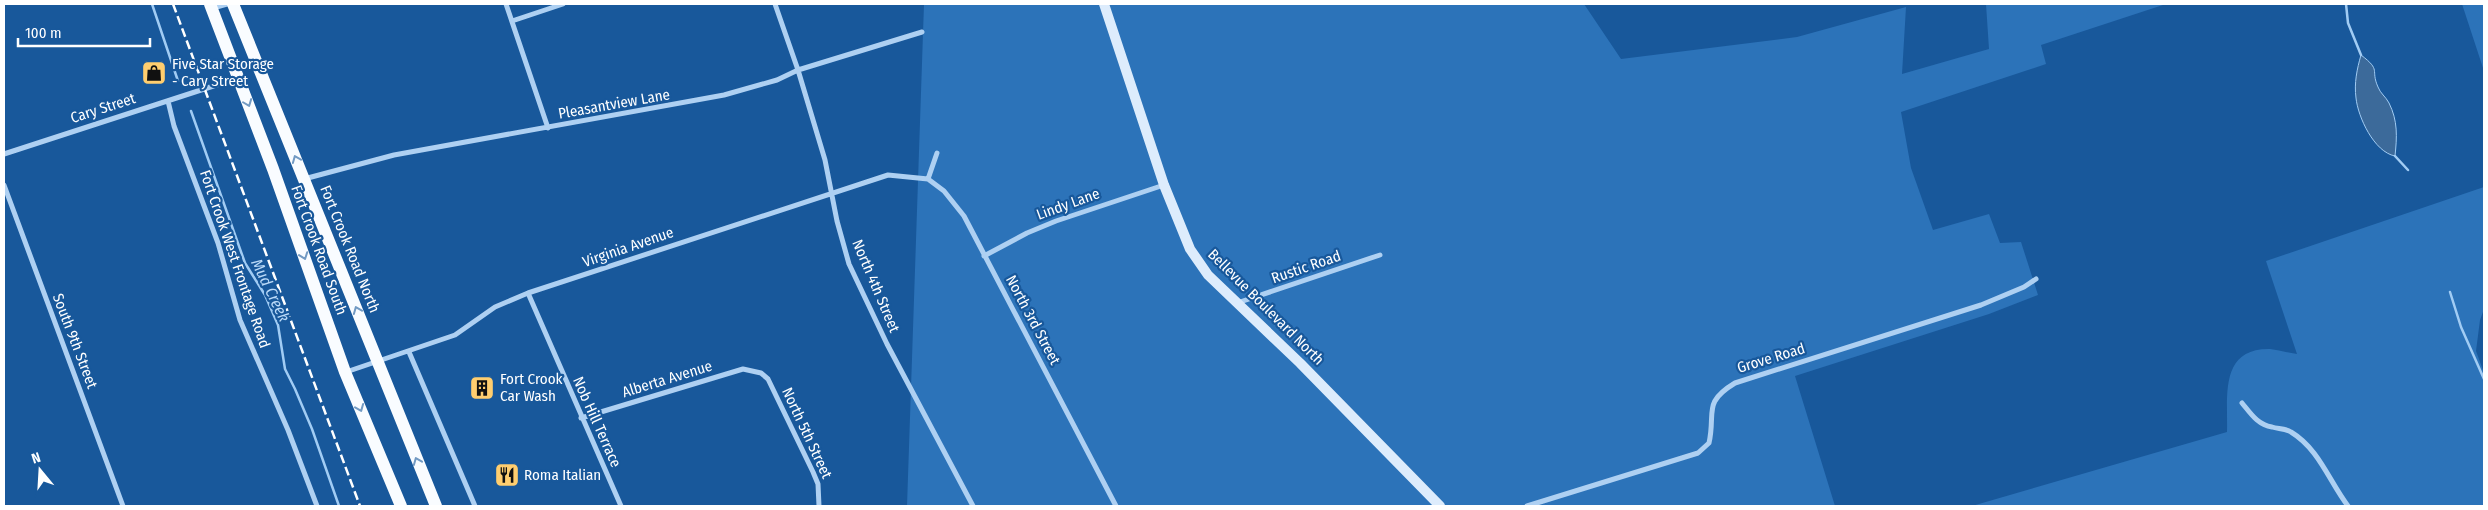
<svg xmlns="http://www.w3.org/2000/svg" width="2488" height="510" font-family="'Fira Sans Condensed',sans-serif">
	<rect width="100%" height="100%" fill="#18589b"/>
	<path fill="#2c73b9" d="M924,4H1584L1621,59L1797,37L1906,7L1902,74L1989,49L1986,4H2166L2041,45L2046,64L1901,112L1911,168L1933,230L1989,214L2000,243L2021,242L2038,295L1989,314L1795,376L1835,506H907Z
		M2462,4H2484V71Z
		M2484,187V309L2480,320L2476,351L2484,373V506H1972L2227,432C2228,397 2219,348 2270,349C2279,350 2288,353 2297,354L2266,261Z"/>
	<path fill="#3c6a9a" stroke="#a1ccf4" d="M2361,55C2382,71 2370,69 2378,87C2380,93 2386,97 2389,103C2398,121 2397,137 2395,156C2374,152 2358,117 2356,98C2354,83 2357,69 2361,55Z"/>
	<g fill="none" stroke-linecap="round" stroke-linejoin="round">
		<path stroke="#a1ccf4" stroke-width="2.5" d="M152,4L178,81
			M2346,4L2348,23L2361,55
			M191,111L245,263L265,295L278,325L285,369L295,389L312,429L339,506
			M2395,156L2408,170
			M2450,292L2461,327L2484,379"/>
		<path stroke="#aed0f2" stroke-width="5" d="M506,4L548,128
			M775,4L798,70L825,160L837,221L849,264L887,344L973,506
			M213,8L227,4
			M512,21L563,4
			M168,101L174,126L218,243L240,320L288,430L317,506
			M937,153L928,179L944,191L964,216L1116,506
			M4,154L238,78
			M304,179L394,155L724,95L777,80L798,70L922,32
			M4,185L123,506
			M984,256L1027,233L1056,221L1164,185
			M528,293L621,506
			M1240,302L1380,255
			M409,352L475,506
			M346,372L455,335L495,307L528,293L888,175L928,179
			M2242,403C2251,414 2258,425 2272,427C2278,429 2285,428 2291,432C2319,449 2329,481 2348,506
			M581,418L743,369L761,373L768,379L813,472L818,484L819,506
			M1527,506L1698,453L1709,443C1716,412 1702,403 1735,383L1981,305L2024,287L2036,279"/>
		<path stroke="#ddecfc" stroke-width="10" d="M1104,4L1164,185L1190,249L1208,275L1300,363L1440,506"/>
		<path stroke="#f9fcff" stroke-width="12" d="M210,4L273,169L345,372L401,506
			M233,4L436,506"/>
		<path stroke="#fff" stroke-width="2.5" stroke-dasharray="9 4" stroke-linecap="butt" d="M173,4L360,506"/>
	</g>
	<defs><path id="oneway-chevron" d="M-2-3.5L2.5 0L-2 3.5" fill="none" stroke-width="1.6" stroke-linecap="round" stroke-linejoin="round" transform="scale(1.25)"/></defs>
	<g stroke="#729ac3">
		<use href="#oneway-chevron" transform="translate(248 103) rotate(69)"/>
		<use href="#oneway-chevron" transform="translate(296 159) rotate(-112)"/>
		<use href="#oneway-chevron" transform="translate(304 256) rotate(70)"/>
		<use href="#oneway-chevron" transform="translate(357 310) rotate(-112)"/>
		<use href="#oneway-chevron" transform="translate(360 408) rotate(68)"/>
		<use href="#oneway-chevron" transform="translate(417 461) rotate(-112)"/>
	</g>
	<defs>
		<symbol id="shop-square" viewBox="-11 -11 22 22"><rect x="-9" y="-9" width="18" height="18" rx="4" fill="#ffce6f" stroke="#18589b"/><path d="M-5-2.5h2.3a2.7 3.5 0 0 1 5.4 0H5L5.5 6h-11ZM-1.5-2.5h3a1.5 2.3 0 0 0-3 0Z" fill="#111"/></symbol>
		<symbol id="building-square" viewBox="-11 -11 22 22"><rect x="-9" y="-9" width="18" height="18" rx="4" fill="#ffce6f" stroke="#18589b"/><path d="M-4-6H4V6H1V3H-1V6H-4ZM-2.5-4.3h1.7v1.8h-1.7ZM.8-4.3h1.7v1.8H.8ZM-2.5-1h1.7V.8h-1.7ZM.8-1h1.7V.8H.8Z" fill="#111"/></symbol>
		<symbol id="restaurant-square" viewBox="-11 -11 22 22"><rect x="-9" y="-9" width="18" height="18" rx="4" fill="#ffce6f" stroke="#18589b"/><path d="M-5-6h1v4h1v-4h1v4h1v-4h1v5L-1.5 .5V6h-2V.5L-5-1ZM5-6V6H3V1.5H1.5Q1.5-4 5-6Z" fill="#111"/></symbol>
	</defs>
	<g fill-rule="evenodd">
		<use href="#shop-square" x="140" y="59" width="28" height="28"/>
		<use href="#building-square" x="468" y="374" width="28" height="28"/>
		<use href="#restaurant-square" x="493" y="461" width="28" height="28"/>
	</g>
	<g text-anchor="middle" stroke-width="4.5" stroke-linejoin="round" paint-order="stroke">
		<g font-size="15" fill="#fff" stroke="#18589b" text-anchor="start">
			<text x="172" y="69">Five Star Storage<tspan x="172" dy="17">- Cary Street</tspan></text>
			<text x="500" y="384">Fort Crook<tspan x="500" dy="17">Car Wash</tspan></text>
			<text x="524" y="480">Roma Italian</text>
		</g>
		<g font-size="15" fill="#fff" stroke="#18589b">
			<text transform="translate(614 104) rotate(-10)" y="5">Pleasantview Lane</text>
			<text transform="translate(103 108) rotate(-18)" y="5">Cary Street</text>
			<text transform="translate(1068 204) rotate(-20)" y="5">Lindy Lane</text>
			<text transform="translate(628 247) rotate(-19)" y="5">Virginia Avenue</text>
			<text transform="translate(350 249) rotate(68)" y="5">Fort Crook Road North</text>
			<text transform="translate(319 250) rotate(70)" y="5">Fort Crook Road South</text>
			<text transform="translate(235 259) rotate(71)" y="5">Fort Crook West Frontage Road</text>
			<text transform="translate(1306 267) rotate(-19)" y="5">Rustic Road</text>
			<text transform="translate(876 286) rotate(67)" y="5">North 4th Street</text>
			<text transform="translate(1266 307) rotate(45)" y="5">Bellevue Boulevard North</text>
			<text transform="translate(1033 320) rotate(62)" y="5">North 3rd Street</text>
			<text transform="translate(75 341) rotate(69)" y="5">South 9th Street</text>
			<text transform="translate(1771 358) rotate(-17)" y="5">Grove Road</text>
			<text transform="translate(667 379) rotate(-17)" y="5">Alberta Avenue</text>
			<text transform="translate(597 422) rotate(66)" y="5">Nob Hill Terrace</text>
			<text transform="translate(807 433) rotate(65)" y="5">North 5th Street</text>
		</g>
		<g font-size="16" font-style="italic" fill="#bbdaf8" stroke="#18589b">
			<text transform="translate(271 290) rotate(64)" y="6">Mud Creek</text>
		</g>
	</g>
	<rect width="2488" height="510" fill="none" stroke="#ffffff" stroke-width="10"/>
	<g transform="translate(40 470) rotate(342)" stroke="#18589b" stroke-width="4" paint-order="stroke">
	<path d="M0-4L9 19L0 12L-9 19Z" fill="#ffffff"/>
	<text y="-8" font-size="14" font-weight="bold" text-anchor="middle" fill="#ffffff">N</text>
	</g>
	<path d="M18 38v8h132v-8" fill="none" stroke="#ffffff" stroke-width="2.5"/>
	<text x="25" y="38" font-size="15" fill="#ffffff" stroke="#18589b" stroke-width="4" paint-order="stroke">100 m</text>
</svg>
